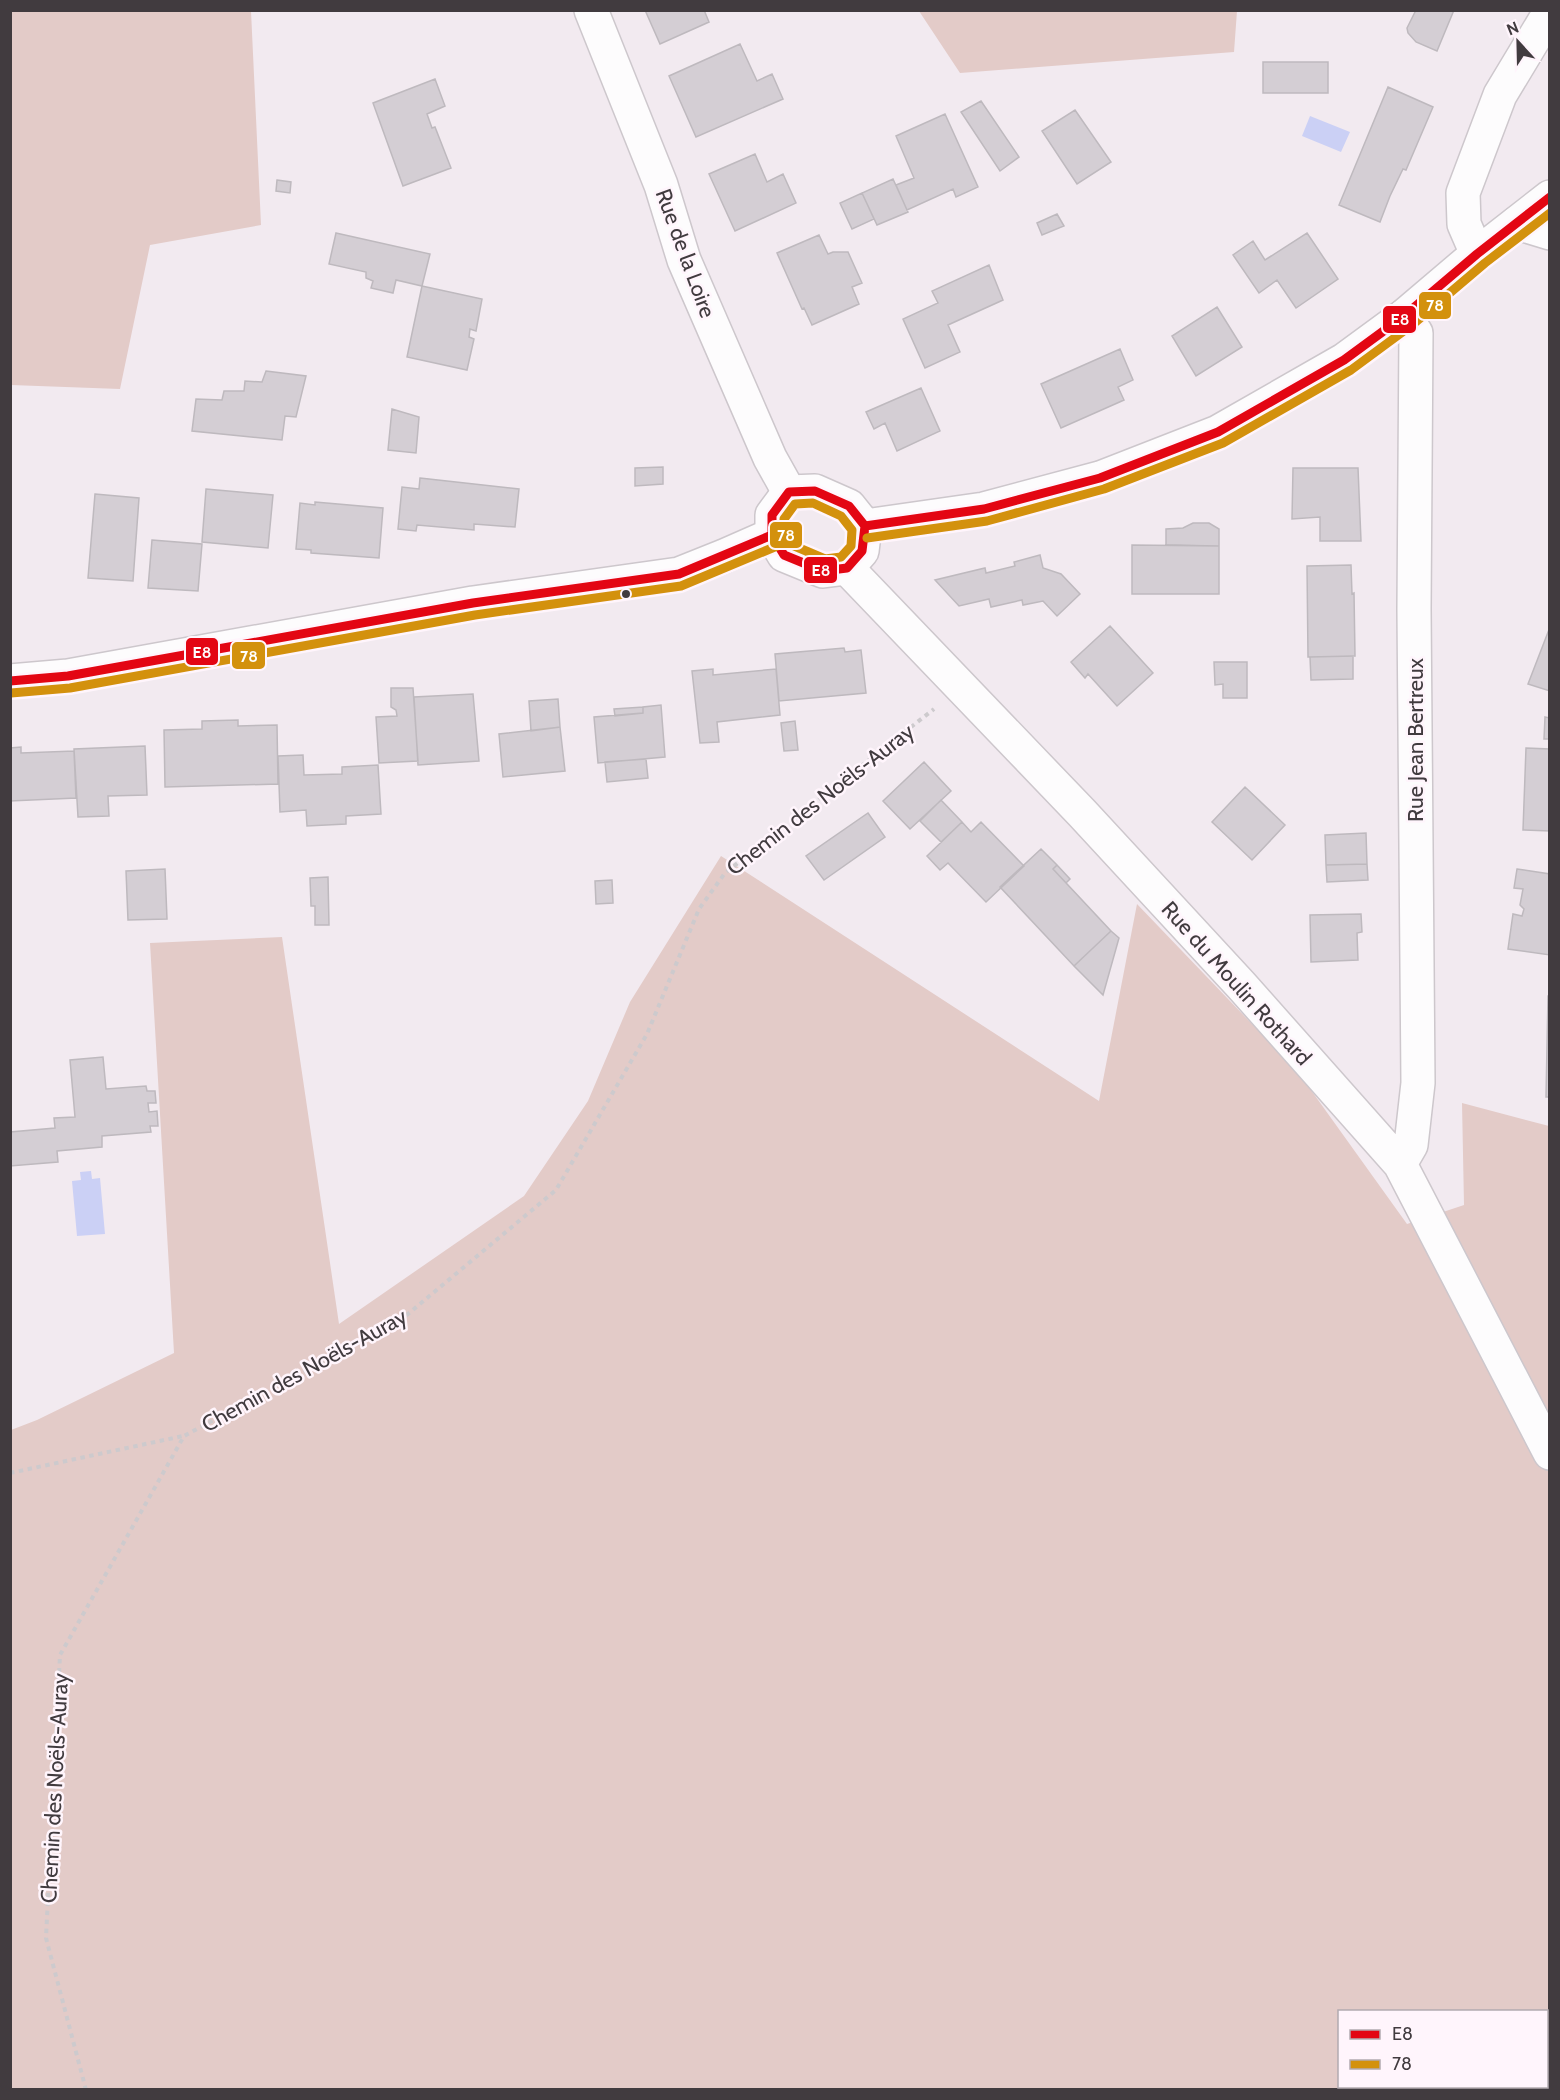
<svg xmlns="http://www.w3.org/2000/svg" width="1560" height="2100" font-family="Cabin,sans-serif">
	<rect width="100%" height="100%" fill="#f2eaf0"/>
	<path fill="#e3cbc8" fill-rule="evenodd" d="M11,10L251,11L261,225L150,245L120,389L11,385Z
		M919,11H1237L1234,52L960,73Z
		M721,856L1099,1101L1137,904L1298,1072L1407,1224L1464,1205L1462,1103L1549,1126V2089L11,2090V1430L37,1420L174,1353L150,943L282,937L339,1324L524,1196L588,1101L630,1002ZM1340,2012H1546V2086H1340Z"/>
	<path fill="#cbd0f5" d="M1310,116L1350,132L1341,152L1302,136Z
		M91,1171L92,1179L100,1178L105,1234L77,1236L72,1181L81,1180L80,1172Z"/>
	<path fill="#d4ced4" stroke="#beb9be" stroke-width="1.5" d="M645,10H704L709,22L660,44Z
		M1416,10H1454L1437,51L1416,42L1408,33L1407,28Z
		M740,44L757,81L772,74L783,99L696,137L669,76Z
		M1263,62H1328V93H1263Z
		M435,79L445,106L427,114L432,128L435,127L451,168L403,186L373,103Z
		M1388,87L1433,107L1406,170L1403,169L1390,196L1380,222L1339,205Z
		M981,101L1019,157L1000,171L961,112Z
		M1075,110L1111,162L1077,184L1042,131Z
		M945,114L978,187L956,197L953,189L907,210L896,185L914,178L896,136Z
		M755,154L767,182L783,174L796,203L735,231L709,174Z
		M893,179L908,212L877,225L862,193Z
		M277,180L291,182L290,193L276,191Z
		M862,193L874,219L852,229L840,203Z
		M1057,214L1064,226L1042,235L1037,223Z
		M336,233L430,254L422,286L396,280L393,293L371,288L373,281L366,278V272L329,264Z
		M1307,233L1338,279L1296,308L1277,280L1259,293L1233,255L1253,241L1265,260Z
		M819,235L828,254L833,252H848L862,283L852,287L859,304L812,325L804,308L802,309L777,253Z
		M989,265L1003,300L948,325L960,352L925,368L903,319L938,303L932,291Z
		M422,286L482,299L476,331L470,329L469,337L474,339L467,370L407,357Z
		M1217,307L1242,347L1196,376L1172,336Z
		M1120,349L1133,380L1118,387L1124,400L1061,428L1041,384Z
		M266,371L306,376L296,417L285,416L282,440L192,431L196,399L222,400L224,391H244L245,381L262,382Z
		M921,388L940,431L897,451L885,423L874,429L866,412Z
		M392,409L419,417L416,453L388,450Z
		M663,467V484L635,486V468Z
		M1293,468H1358L1361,541H1320V517L1292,519Z
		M420,478L519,489L515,527L474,524V530L417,525L416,531L398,529L402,487L419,489Z
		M206,489L273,495L268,548L202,542Z
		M95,494L139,498L133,581L88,578Z
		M315,502L383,508L379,558L311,553V550L296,549L300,503L315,505Z
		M1193,523H1209L1219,529V546L1166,545V529L1183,528Z
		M152,540L202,544L198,591L148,588Z
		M1132,545L1219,546V594H1132Z
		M1040,555L1043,568L1061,574L1080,594L1057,616L1043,601L1023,605L1022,600L991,607L989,599L959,606L935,580L985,568L986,573L1015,566L1014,562Z
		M1351,565L1352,594L1354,593L1355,656L1308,657L1307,566Z
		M1110,626L1153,673L1117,706L1088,674L1085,678L1071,662Z
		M1550,627V691L1528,684Z
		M844,648L845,652L861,650L866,693L779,701L775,654Z
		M1353,656V679L1311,680L1310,657Z
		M1214,662H1247V698H1223V684L1215,685Z
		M713,669V675L776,669L780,715L717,722L719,742L700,743L692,671Z
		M391,688H413L418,761L379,763L376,717L397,716L396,710L391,707Z
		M473,694L479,761L418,765L414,697Z
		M558,699L560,727L531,731L529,701Z
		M661,705L665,757L598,763L594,717L643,713V707Z
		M643,707V713L615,716L614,709Z
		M1545,717L1550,718V739H1544Z
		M238,720V726L277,725L278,784L165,787L164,730L202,729V721Z
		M795,721L798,750L784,751L781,723Z
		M560,727L565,771L503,777L499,734Z
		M145,746L147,795L108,796L109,816L78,817L74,749Z
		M21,747V753L74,751L76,798L10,801V748Z
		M1526,748L1550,749V831L1523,830Z
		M303,755L304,775L342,774V767L378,765L381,814L346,816V824L307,826L306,810L280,812L278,756Z
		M646,759L648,778L607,782L605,762Z
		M924,762L951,791L910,829L883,801Z
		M1245,787L1285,825L1252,860L1212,822Z
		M941,800L962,822L941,842L920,821Z
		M868,813L885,837L824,880L806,856Z
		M962,822L971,832L981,822L1024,866L986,902L948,863L940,870L927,856Z
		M1366,833L1367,864L1326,865L1325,835Z
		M1041,849L1057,865L1053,869L1111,931L1074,966L1000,887Z
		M1367,864L1368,880L1327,882L1326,865Z
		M1057,865L1070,879L1066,883L1053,869Z
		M165,869L167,919L128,920L126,871Z
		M1517,869L1550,874V955L1508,949L1513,914L1522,916L1524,909L1520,905L1523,889L1514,888Z
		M328,877L329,925H315V906H311L310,878Z
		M612,880L613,903L596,904L595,881Z
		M1361,914L1362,932L1357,933L1358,960L1311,962L1310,915Z
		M1111,931L1119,938L1103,995L1074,966Z
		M1548,996H1550V1097H1546Z
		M103,1057L106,1089L146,1086L147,1091H155L156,1103H148L149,1112L157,1111L158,1126H150L151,1132L102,1136V1147L57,1151L58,1162L10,1166V1132L55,1128L54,1118L75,1117L70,1060Z"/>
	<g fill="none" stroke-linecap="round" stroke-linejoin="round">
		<defs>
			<path id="minor" d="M591,10L661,185L684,260L770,458L789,492
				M1517,223L1550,233
				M1477,254L1464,224L1463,193L1500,95L1550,12
				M847,568L1082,813L1241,985L1400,1164L1550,1453
				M1400,1164L1411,1145L1418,1083L1414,609L1416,333L1404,316"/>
			<path id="major" d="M815,491L849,506L865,526L862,551L847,568L823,571L784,555L772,535V515L789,492Z
				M865,526L984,509L1100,478L1218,432L1344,360L1404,316L1477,254L1550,197
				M10,681L68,676L473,603L679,574L724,556L772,535"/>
		</defs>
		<use href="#minor" stroke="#cdc7cc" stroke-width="36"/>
		<use href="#major" stroke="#cdc7cc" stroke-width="36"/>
		<path stroke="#cdcacd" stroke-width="4" stroke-dasharray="4.5 4.5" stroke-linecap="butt" d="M10,1473L183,1436
			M86,2090L46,1938L60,1655L184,1436L402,1319L556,1190L647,1034L699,909L725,873L934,709"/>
		<use href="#minor" stroke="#fdfcfd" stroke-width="33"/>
		<use href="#major" stroke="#fdfcfd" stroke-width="33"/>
		<defs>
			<path id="bus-1" d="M815,491L849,506L865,526L862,551L847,568L823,571L784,555L772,535V515L789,492Z
				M865,526L984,509L1100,478L1218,432L1344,360L1404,316L1477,254L1550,197
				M10,681L68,676L473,603L679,574L772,535"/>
			<path id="bus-2" d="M813,503L841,516L852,530L851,546L841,557L825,559L792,545L784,532V519L795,504Z
				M867,538L987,521L1104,489L1223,443L1351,370L1412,325L1485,263L1550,213
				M11,693L70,688L475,615L681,586L777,546"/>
		</defs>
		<use href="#bus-1" stroke="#fff5fc" stroke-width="14"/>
		<use href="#bus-2" stroke="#fff5fc" stroke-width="14"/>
		<use href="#bus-1" stroke="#e30613" stroke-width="9"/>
		<use href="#bus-2" stroke="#d3910d" stroke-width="9"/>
	</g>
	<circle fill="#413b3f" stroke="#fff5fc" stroke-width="2" cx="626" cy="594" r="5"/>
	<g text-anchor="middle" stroke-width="5" stroke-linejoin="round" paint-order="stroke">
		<g font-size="22" fill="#413b3f" stroke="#fff5fc">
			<text transform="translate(686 253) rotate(70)" y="8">Rue de la Loire</text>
			<text transform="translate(1415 740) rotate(-90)" y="8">Rue Jean Bertreux</text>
			<text transform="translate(820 799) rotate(-38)" y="8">Chemin des Noëls-Auray</text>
			<text transform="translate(1237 983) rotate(48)" y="8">Rue du Moulin Rothard</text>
			<text transform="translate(304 1370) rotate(-29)" y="8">Chemin des Noëls-Auray</text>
			<text transform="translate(54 1788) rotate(-87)" y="8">Chemin des Noëls-Auray</text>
		</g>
	</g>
	<g stroke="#fff5fc" stroke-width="2">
		<rect x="1418" y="291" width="34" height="29" rx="6" fill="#d3910d"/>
		<rect x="1382" y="305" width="35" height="29" rx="6" fill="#e30613"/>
		<rect x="769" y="521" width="34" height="28" rx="6" fill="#d3910d"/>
		<rect x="803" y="556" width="35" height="28" rx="6" fill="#e30613"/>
		<rect x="185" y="637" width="34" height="29" rx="6" fill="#e30613"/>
		<rect x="231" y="641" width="35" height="29" rx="6" fill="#d3910d"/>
	</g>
	<g font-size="16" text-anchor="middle" font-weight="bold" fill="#fff">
		<text x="1435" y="311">78</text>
		<text x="1400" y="325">E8</text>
		<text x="786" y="541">78</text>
		<text x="821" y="576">E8</text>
		<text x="202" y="658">E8</text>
		<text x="249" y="662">78</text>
	</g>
	<rect width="1560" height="2100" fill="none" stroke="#413b3f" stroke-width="24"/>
	<rect x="1338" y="2010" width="210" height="78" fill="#fff5fc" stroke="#b3abb0" stroke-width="1.5"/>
	<rect x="1350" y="2030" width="30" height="9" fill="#e30613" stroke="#b3abb0" stroke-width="1.5"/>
	<text x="1392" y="2040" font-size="18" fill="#413b3f">E8</text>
	<rect x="1350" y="2060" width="30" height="9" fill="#d3910d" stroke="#b3abb0" stroke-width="1.5"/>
	<text x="1392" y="2070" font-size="18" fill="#413b3f">78</text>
	<g transform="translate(1518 42) rotate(338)" stroke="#fff5fc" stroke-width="4.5" paint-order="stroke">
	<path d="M0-4.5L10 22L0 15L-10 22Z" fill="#413b3f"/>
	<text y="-9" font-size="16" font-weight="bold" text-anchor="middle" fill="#413b3f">N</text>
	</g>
</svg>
